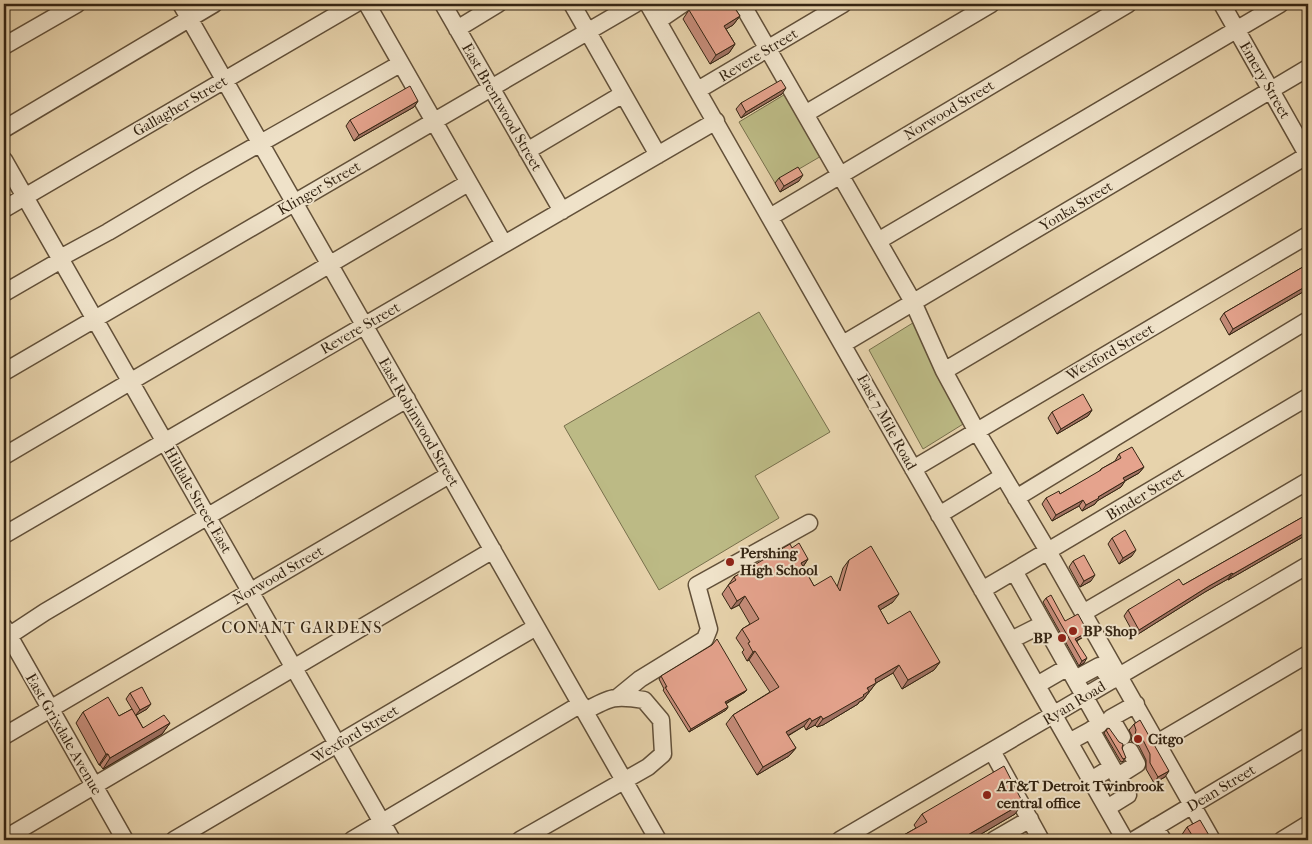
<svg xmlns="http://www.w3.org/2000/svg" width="1312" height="844" font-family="'IM FELL French Canon',serif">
	<rect width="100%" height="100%" fill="#e7d3ac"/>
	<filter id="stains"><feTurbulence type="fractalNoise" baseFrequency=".004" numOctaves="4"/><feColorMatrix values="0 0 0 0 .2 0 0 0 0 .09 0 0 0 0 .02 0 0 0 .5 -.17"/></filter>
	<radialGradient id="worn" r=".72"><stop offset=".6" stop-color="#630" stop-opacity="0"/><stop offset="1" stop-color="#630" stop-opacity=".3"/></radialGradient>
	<path fill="#bcba85" stroke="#78704c" d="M787,93L823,155L775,183L739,122Z
		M759,312L830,432L755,476L779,518L659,590L564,426Z
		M916,321L968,421L923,449L869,350Z"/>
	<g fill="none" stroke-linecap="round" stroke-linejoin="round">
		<defs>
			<path id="minor" d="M181,4L658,840
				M367,4L504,244
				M443,4L562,211
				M572,4L658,155
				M648,4L1125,840
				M742,4L913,302L944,371L976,430L1048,551L1212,840
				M1222,4L1308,156
				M658,21L683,4
				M457,29L498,4
				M4,46L77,4
				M698,90L843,4
				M805,114L991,4
				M4,129L214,4
				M527,151L623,94
				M4,160L392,840
				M4,209L355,4
				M770,217L1128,4
				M878,241L1280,4
				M60,258L108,232L199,178L400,64
				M4,293L61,260
				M843,344L1308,68
				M944,371L1308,155
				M4,372L635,4
				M4,456L468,183
				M913,469L1308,235
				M1016,498L1308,320
				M939,515L1003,476
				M4,535L716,121
				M1014,571L1100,724L1091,730
				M982,590L1308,397
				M1083,613L1308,481
				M4,627L125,840
				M4,639L45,612L407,399
				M1011,640L1043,624
				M1075,679L1099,666L1102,668L1111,681
				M1037,685L1068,667
				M618,697L640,679L705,639L709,629L697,585L809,523
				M4,736L449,475
				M1122,737L1111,718L1136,704
				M1069,742L1091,730L1112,767
				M1157,743L1308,654
				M992,751L1041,840
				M1118,776L1137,764L1130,751
				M1091,780L1112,767L1128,795L1107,808
				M1155,827L1163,840
				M4,839L493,550
				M174,840L536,627
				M352,840L581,704
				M520,840L648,767L663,754L661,720L644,700C615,695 611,697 585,711
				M840,840L1308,565
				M994,840L1030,819
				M1134,840L1308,736
				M1282,840L1308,824"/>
		</defs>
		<use href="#minor" stroke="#625039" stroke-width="19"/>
		<use href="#minor" stroke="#efe2c9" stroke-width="16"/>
	</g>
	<path fill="#c58c79" stroke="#352513" d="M689,10H736L740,16L733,25L726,29L735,44L729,53L710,64L683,19Z
		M782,94L741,118L736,109L741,103Z
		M418,101L414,107L354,141L346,126L350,120Z
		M779,178L799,181L780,192L775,183Z
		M1308,264V289L1229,335L1220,319L1224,313Z
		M1092,410L1088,416L1057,434L1048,418L1052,412Z
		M1119,454L1144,467L1139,473L1125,481L1121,487L1097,501L1095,504L1082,511L1079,506L1052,521L1042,504L1046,498L1060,494L1099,472L1101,469L1115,461Z
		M1308,514V534L1228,580V579L1205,592L1135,636L1124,616L1128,610L1183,585Z
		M1112,538L1132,556L1119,564L1108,544Z
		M792,548L808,559L803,567L814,586L837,587L843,568L849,560L893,602L880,610L888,624L940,662L934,670L902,689L893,673L876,683L863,700L859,702L858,704L823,725L817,727L815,725L806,730L804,726L788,736L796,748L789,756L757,775L726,724L733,715L770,692L749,660L747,661L742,652L744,650L736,638L742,629L750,624L739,605L731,609L722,594L734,577Z
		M1073,561L1091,581L1080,587L1069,567Z
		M1046,598L1065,621L1085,636L1077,641L1084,663L1079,666L1043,602Z
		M661,676L747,690L745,692L726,704L728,707L726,710L689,732L663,690L664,689L659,679Z
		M130,693L147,709L136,715L143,728L170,723L162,734L103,769L100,765H99L76,723L83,712L119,716L132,709L126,699Z
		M1134,724L1165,777L1154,783L1146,769V760L1139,746L1131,741L1132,736L1129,730Z
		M1106,730L1119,742L1122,748L1124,761L1121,762L1104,733Z
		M922,814H1015L971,840H895L916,828L914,825Z
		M1187,827L1210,837L1216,840H1184L1181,836Z"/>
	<path fill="#a07263" stroke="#352513" d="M741,4L735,12L734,7Z
		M740,16L733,25L718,34L724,26Z
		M735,44L729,53L710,64L716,55Z
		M786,88L782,94L741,118L746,112Z
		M418,101L414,107L354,141L359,135Z
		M803,175L799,181L780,192L784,186Z
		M1308,285V289L1229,335L1233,329Z
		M1092,410L1088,416L1057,434L1061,429Z
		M1144,467L1139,473L1119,484L1123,478Z
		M1125,481L1121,487L1097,501L1095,504L1082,511L1086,505L1098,497Z
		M1083,500L1079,506L1052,521L1056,515Z
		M1308,531V534L1228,580L1233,574Z
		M1136,550L1132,556L1119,564L1123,558Z
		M808,559L802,568L801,563Z
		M1232,573L1228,579L1205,592L1135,636L1139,630L1209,586Z
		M1095,575L1091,581L1080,587L1084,581Z
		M899,594L893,602L872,615L878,606Z
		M745,596L739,605L731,609L737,601Z
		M1088,632L1085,636L1072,643L1075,639Z
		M755,651L749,660L747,661L753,652Z
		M1087,658L1084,663L1079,666L1082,661Z
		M940,662L934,670L902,689L908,680Z
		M899,665L893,673L876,683L863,700L859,702L858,704L823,725L817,727L823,719L861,697L875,679Z
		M747,690L745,692L723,705L725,702Z
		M151,704L147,709L135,716L140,710Z
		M728,707L726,710L689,732L691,729Z
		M821,716L815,725L806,730L812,721Z
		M810,718L804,726L780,740L786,732Z
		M170,723L162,734L103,769L110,758Z
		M796,748L789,756L757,775L763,767Z
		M106,754H108L100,765H99Z
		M1169,771L1165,777L1154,783L1158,777Z
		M1023,803L1015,814L971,840H959Z"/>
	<path fill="#e5a38d" stroke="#352513" d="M699,4H740L734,7L740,16L724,26L735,44L716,55L689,10Z
		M781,80L786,88L746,112L741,103Z
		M410,86L418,101L359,135L350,120Z
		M798,167L803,175L784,186L779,178Z
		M1308,264V285L1233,329L1224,313Z
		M1083,394L1092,410L1061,429L1052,412Z
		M1132,447L1144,467L1123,478L1125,481L1098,497L1099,498L1086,505L1083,500L1056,515L1046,498L1059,491L1060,494L1101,470V469L1121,458L1119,454Z
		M1308,514V531L1233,574L1232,573L1209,586L1139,630L1128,610L1179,579L1183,585Z
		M1125,530L1136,550L1123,558L1112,538Z
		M799,543L808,559L801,563L814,586L831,576L840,591L849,560L871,546L899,594L878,606L888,624L910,611L940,662L908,680L899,665L875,679L876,683L867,688L869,691L863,695L864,696L829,716L823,719L821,716L812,721L810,718L786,732L796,748L763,767L733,715L779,687L755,651L753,652L748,643L750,642L742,629L759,619L745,596L737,601L728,585L736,580L734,577L790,544L792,548Z
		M1084,555L1095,575L1084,581L1073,561Z
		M1051,595L1065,621L1078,614L1088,632L1075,639L1087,658L1082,661L1046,598Z
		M717,639L747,690L725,702L728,707L691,729L665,687H667L661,676L712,645Z
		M142,687L151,704L140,710L130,693Z
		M108,697L119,716L132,709L143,728L164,715L170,723L110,758L108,754H106L83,712Z
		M1140,720L1169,771L1158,777L1150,763V754L1143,740L1135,735L1136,730L1134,724Z
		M1109,728L1119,742L1123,744L1122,748L1126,758L1123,759L1106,730Z
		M1004,766L1023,803L959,840H895L927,822L922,814Z
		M1200,820L1210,837L1216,840H1195L1187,827Z"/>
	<g fill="#8f2418" stroke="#efe2c9" stroke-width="2">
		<circle cx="730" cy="562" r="5"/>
		<circle cx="1073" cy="631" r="5"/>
		<circle cx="1062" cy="638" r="5"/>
		<circle cx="1138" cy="739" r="5"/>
		<circle cx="987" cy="795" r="5"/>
	</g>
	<g text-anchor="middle" stroke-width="4" stroke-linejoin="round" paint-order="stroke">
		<g font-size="15" fill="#352513" stroke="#efe2c9">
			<text transform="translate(758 55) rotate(-31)" y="5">Revere Street</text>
			<text transform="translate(1265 80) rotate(60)" y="5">Emery Street</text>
			<text transform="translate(180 106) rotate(-30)" y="5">Gallagher Street</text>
			<text transform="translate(502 107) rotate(60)" y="5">East Brentwood Street</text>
			<text transform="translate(949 110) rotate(-31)" y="5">Norwood Street</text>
			<text transform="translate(319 188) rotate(-30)" y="5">Klinger Street</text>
			<text transform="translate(1076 206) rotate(-31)" y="5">Yonka Street</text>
			<text transform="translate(360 328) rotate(-30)" y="5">Revere Street</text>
			<text transform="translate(1110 352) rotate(-30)" y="5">Wexford Street</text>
			<text transform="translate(419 422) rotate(60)" y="5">East Robinwood Street</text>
			<text transform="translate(887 422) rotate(61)" y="5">East 7 Mile Road</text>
			<text transform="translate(1145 494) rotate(-31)" y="5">Binder Street</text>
			<text transform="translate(198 500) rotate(60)" y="5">Hildale Street East</text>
			<text transform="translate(278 575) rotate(-30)" y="5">Norwood Street</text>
			<text transform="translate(1074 703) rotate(-31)" y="5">Ryan Road</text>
			<text transform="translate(64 734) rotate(60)" y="5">East Grixdale Avenue</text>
			<text transform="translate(355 734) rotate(-31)" y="5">Wexford Street</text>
			<text transform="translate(1221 788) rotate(-31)" y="5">Dean Street</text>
		</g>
		<g font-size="15" font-weight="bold" fill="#352513" stroke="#efe2c9" text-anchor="start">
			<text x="740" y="558">Pershing<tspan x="740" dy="17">High School</tspan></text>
			<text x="1083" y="636">BP Shop</text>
			<text x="1052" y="643" text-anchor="end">BP</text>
			<text x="1148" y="744">Citgo</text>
			<text x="997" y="791">AT&amp;T Detroit Twinbrook<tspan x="997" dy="17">central office</tspan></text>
		</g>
		<g font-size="16" letter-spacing="1" fill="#352513" stroke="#efe2c9">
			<text x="302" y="633">CONANT GARDENS</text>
		</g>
	</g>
	<rect width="1312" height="844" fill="none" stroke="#e7d3ac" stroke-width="20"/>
	<rect x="5" y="5" width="1302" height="834" fill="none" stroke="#352513" stroke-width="2.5"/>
	<rect x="10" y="10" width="1292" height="824" fill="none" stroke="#352513"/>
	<rect width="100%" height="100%" filter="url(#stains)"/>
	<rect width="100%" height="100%" fill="url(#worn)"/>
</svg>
